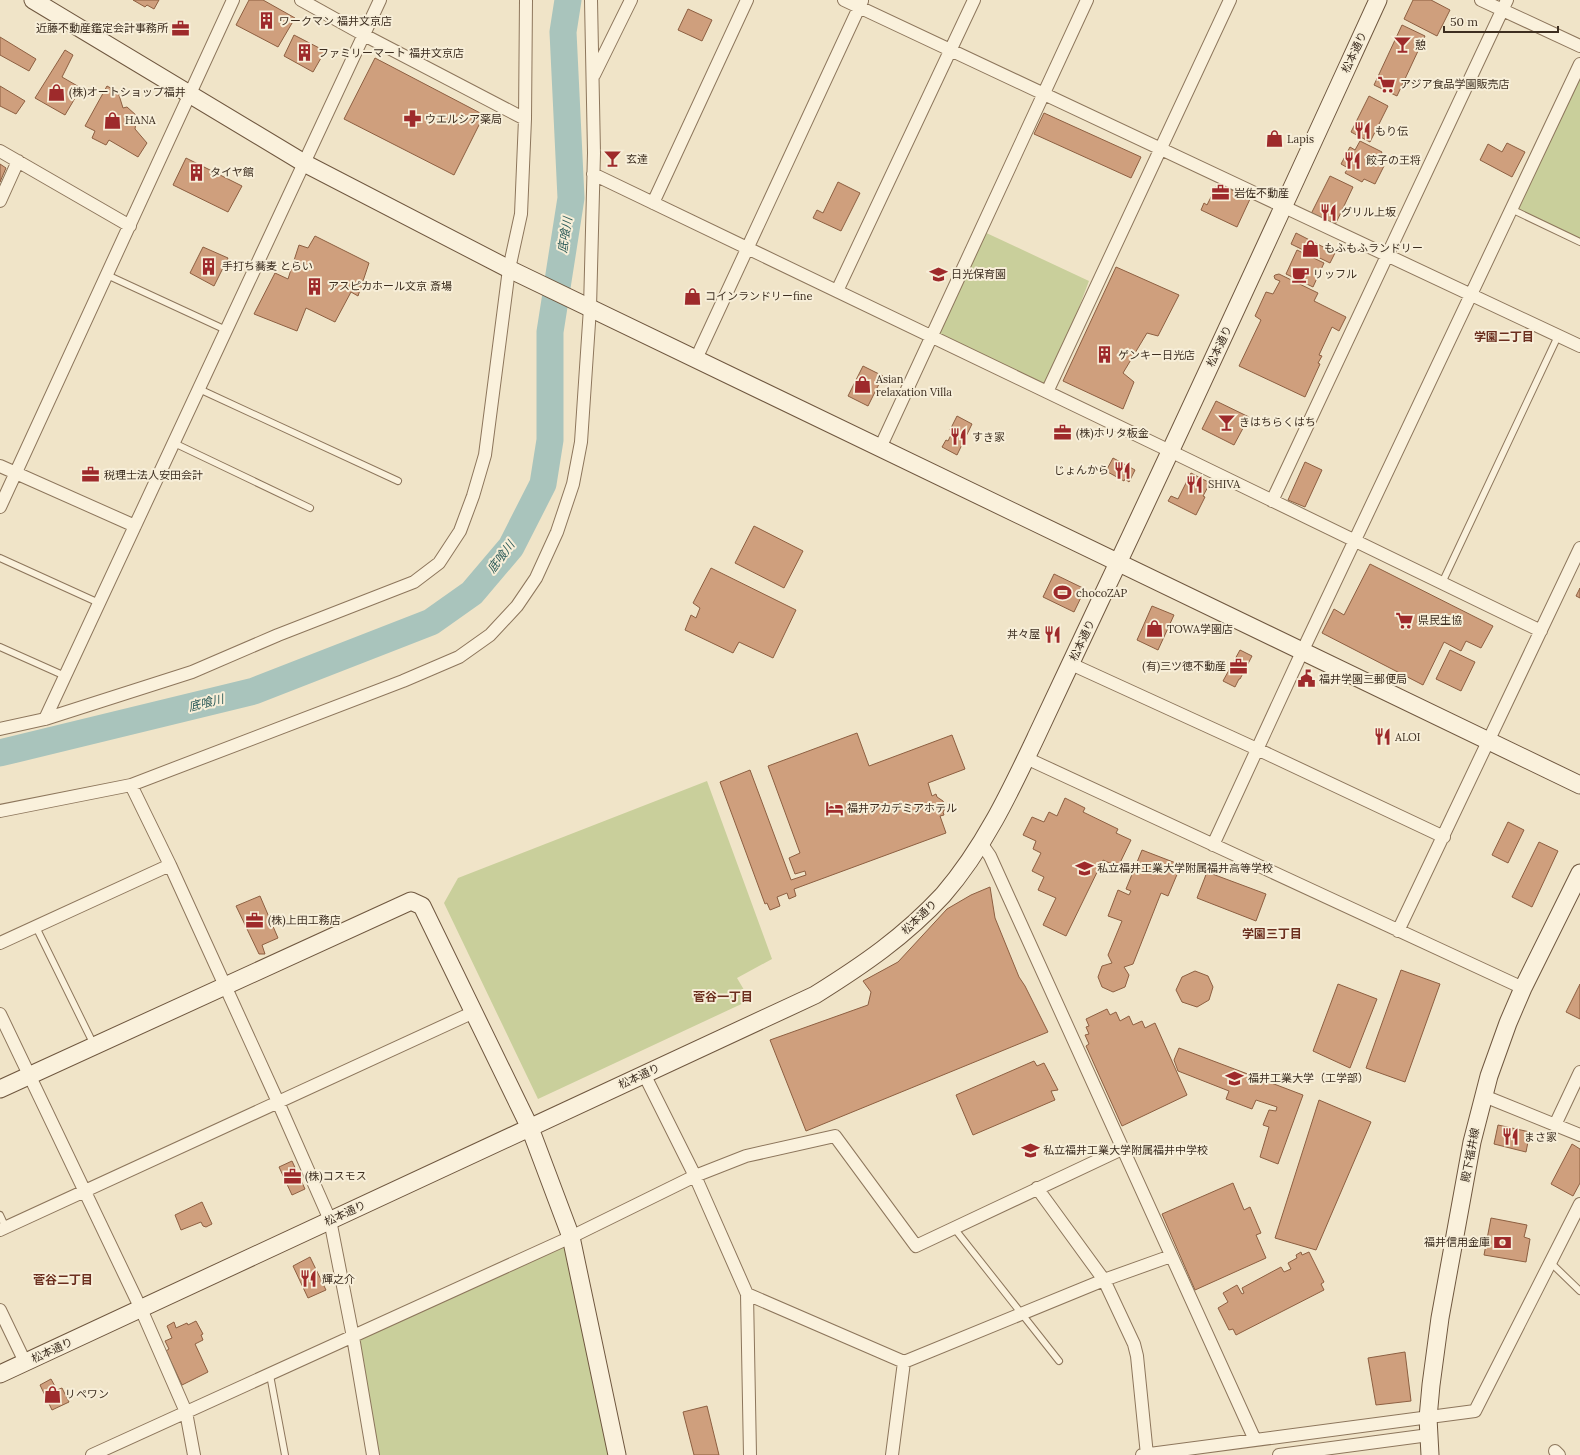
<svg xmlns="http://www.w3.org/2000/svg" width="1580" height="1455" font-family="Lora,'Noto Sans JP',serif">
	<rect width="100%" height="100%" fill="#f0e4c8"/>
	<path fill="#c9cf9b" d="M1580,64V242L1511,209Z
		M980,230L1089,281L1047,392L931,337Z
		M707,781L772,959L737,978L750,1000L538,1099L444,903L458,878Z
		M571,1237L612,1455H377L353,1337Z"/>
	<g fill="none" stroke-linecap="round" stroke-linejoin="round">
		<path stroke="#a9c4bc" stroke-width="27" d="M0,753L254,691L431,622L472,593L511,547L543,484L550,440V332L571,198L563,32L568,0"/>
	</g>
	<path fill="#cf9f7d" stroke="#8d5f41" d="M133,0H159L154,9L147,5L145,7Z
		M249,0H263L295,18L278,47L236,25Z
		M1413,0H1431L1450,10L1437,36L1404,19Z
		M688,9L712,20L702,41L678,30Z
		M1402,25L1425,36L1397,96L1374,85Z
		M294,35L325,51L313,72L284,56Z
		M0,37L36,59L29,71L0,55Z
		M65,50L73,55L62,77L81,88L65,115L35,98Z
		M375,58L484,115L454,175L344,119Z
		M0,86L25,101L16,114L0,106Z
		M107,86L118,92L123,108L127,107L137,116L135,129L147,143L138,157L109,140L106,145L92,138L95,131L85,126Z
		M1369,96L1388,106L1370,142L1351,132Z
		M1044,113L1141,157L1131,178L1034,134Z
		M1360,141L1382,152L1380,156L1384,158L1381,165L1384,166L1375,184L1364,179L1362,182L1345,173L1348,168L1341,164L1350,147L1355,150Z
		M1507,143L1525,152L1512,177L1480,160L1488,144L1502,152Z
		M186,158L242,186L228,212L173,185Z
		M0,164L6,168L0,182Z
		M1330,176L1353,187L1335,225L1311,214Z
		M838,182L860,193L841,231L813,218L817,210L823,213Z
		M1218,183L1250,199L1237,227L1201,210L1204,203L1207,205Z
		M1296,233L1335,253L1330,263L1291,244Z
		M315,236L369,263L358,296L351,292L335,322L306,308L297,331L254,314L275,273L288,279L299,245L308,248Z
		M203,247L228,258L214,286L190,273Z
		M1297,250L1324,263L1313,287L1286,274Z
		M1116,267L1179,295L1158,336L1147,333L1123,373L1134,382L1123,409L1063,381Z
		M1279,274L1318,293L1314,301L1346,317L1339,331L1332,327L1319,355L1322,356L1318,363L1320,364L1305,397L1239,366L1261,320L1255,316L1266,292L1273,294L1280,281L1275,279L1274,276L1275,275Z
		M863,366L883,376L868,406L848,396Z
		M1216,401L1249,417L1234,445L1202,429Z
		M957,416L972,424L957,455L942,447L946,440L948,441L953,431L950,430Z
		M1113,458L1135,470L1129,482L1125,479L1124,481L1106,471Z
		M1305,462L1322,470L1305,507L1288,500Z
		M1191,473L1210,483L1203,496L1205,497L1196,515L1168,501L1171,496L1178,499Z
		M754,526L803,551L784,588L735,563Z
		M1370,564L1493,626L1481,648L1466,641L1461,651L1444,642L1423,685L1322,633L1334,609L1344,615Z
		M711,568L796,610L773,658L739,642L733,653L685,630L691,615L696,618L700,608L693,603Z
		M1054,574L1085,589L1074,612L1043,597Z
		M1580,588V598L1576,596Z
		M1152,606L1174,615L1158,650L1137,640Z
		M1240,650L1252,656L1240,679H1239L1235,687L1223,681Z
		M1450,650L1475,662L1461,691L1436,679Z
		M857,733L869,766L952,735L965,769L928,783L932,796L936,794L937,797L943,801L946,807L943,812L944,815L940,816L946,833L794,889L796,896L789,899L787,893L777,897L780,906L770,910L767,903L765,904L720,782L750,770L791,880L806,875L805,871L795,874L789,858L800,853L768,766Z
		M1065,798L1085,808L1083,812L1118,829L1116,833L1131,840L1118,867L1103,860L1066,936L1043,925L1056,898L1038,890L1044,877L1032,871L1041,853L1033,849L1036,841L1023,835L1032,817L1044,822L1049,812L1057,816Z
		M1508,822L1524,830L1508,863L1492,855Z
		M1539,842L1558,851L1532,907L1512,897Z
		M1142,850L1181,865L1168,896L1161,893L1133,964L1124,967L1129,975L1125,987L1113,992L1102,987L1098,977L1102,966L1112,963L1108,955L1122,921L1108,916L1118,890L1129,895L1131,891L1126,889Z
		M1207,872L1266,894L1256,921L1197,898Z
		M990,887L995,918L1019,977L1025,986L1048,1032L806,1131L770,1040L868,1005L871,992L863,981L898,962L947,909L971,895Z
		M260,896L278,938L262,945L265,954H259L236,906Z
		M1401,970L1440,984L1405,1082L1366,1068Z
		M1195,971L1208,976L1213,987L1209,1000L1197,1007L1182,1002L1176,990L1182,977Z
		M1338,984L1377,999L1350,1068L1313,1051Z
		M1580,984V1019L1566,1012Z
		M1107,1009L1110,1015L1116,1012L1120,1021L1129,1016L1133,1025L1142,1021L1145,1028L1155,1023L1187,1095L1122,1126L1086,1046L1089,1044L1085,1035L1089,1034L1086,1027L1089,1026L1086,1019Z
		M1179,1048L1303,1095L1278,1164L1260,1157L1269,1127L1263,1125L1269,1110L1276,1111L1277,1107L1256,1100L1252,1109L1226,1099L1229,1091L1178,1071L1174,1060Z
		M1034,1061L1037,1066L1044,1063L1058,1090L1051,1091L1055,1100L973,1135L956,1095Z
		M1319,1100L1371,1122L1316,1250L1275,1238Z
		M1498,1125L1530,1132L1526,1152L1494,1144Z
		M1572,1144L1580,1149V1183L1573,1196L1551,1184Z
		M292,1161L305,1189L292,1195L279,1167Z
		M1233,1183L1244,1210L1250,1207L1261,1233L1256,1235L1266,1258L1195,1290L1162,1214Z
		M202,1202L212,1224L206,1227L203,1226L201,1222L181,1230L175,1215Z
		M1491,1218L1527,1225L1524,1237L1530,1239L1526,1262L1484,1255Z
		M1301,1252L1302,1255L1309,1252L1324,1282L1321,1284L1324,1290L1236,1335L1233,1329L1229,1330L1218,1308L1228,1302L1223,1293L1237,1285L1242,1294L1244,1293L1242,1288L1281,1267L1284,1272L1291,1269L1288,1263L1297,1258L1296,1255Z
		M310,1257L326,1290L308,1298L293,1266Z
		M196,1321L203,1334L201,1335L203,1340L195,1344L208,1372L182,1385L166,1351L169,1349L165,1341L172,1338L167,1326L174,1322L176,1328L187,1323L188,1325Z
		M1405,1352L1411,1401L1376,1405L1368,1358Z
		M51,1379L57,1390L62,1388L69,1402L52,1410L40,1385Z
		M707,1406L719,1455H694L683,1412Z"/>
	<g fill="none" stroke-linecap="round" stroke-linejoin="round">
		<defs>
			<path id="lane" d="M1511,209L1580,242
				M107,275L226,330
				M199,389L398,481
				M174,443L310,508
				M0,558L99,603
				M1442,583L1558,336
				M0,647L65,676
				M36,927L94,1045
				M0,1215L6,1228
				M954,1228L1059,1361
				M1550,1262L1580,1291
				M270,1375L285,1455"/>
			<path id="street" d="M301,0L364,35L525,119
				M844,0L1580,346
				M1481,0L1580,46
				M594,75L631,0
				M0,151L130,226
				M593,174L1170,451L1541,631
				M0,201L18,161
				M653,203L747,0
				M837,291L974,0
				M696,359L862,1
				M1047,392L1230,0
				M880,448L1087,0
				M0,466L135,526
				M1272,501L1507,0
				M0,507L233,0
				M1071,664L1257,749L1444,837
				M45,719L380,0
				M0,729L45,719L192,672L278,635L414,582L439,563L460,531L473,496L485,455L509,269L521,214L525,119L526,0
				M1026,758L1523,988
				M131,785L170,865L278,1102L330,1220L353,1337L373,1455
				M0,811L131,785L403,681L459,657L490,635L517,606L536,578L557,532L573,484L581,442L590,308L594,153L591,0
				M981,843L990,856L1255,1440
				M1213,845L1302,652L1580,64
				M1398,931L1580,548
				M0,943L170,865
				M0,1014L141,1309L186,1412L194,1455
				M644,1074L695,1176L747,1294L750,1455
				M1484,1096L1580,1135
				M1555,1125L1580,1072
				M1037,1188L1104,1280L1134,1344L1137,1356L1147,1455
				M0,1230L474,1012
				M747,1294L904,1362L1104,1280L1171,1256
				M0,1310L25,1362
				M1555,1451L1559,1455
				M92,1455L571,1237L695,1176L746,1156L835,1136L916,1246L1122,1149
				M892,1455L904,1362
				M1142,1455L1475,1411L1580,1204
				M1279,1455L1429,1435"/>
			<path id="secondary" d="M33,0L304,163L509,269L1580,785
				M0,1089L411,901L422,906L530,1128L571,1237L617,1455
				M0,1374L815,995C863,965 904,937 943,895C984,848 1011,790 1037,735C1058,691 1078,647 1099,603C1194,403 1286,201 1378,0
				M1430,1455L1428,1418L1431,1385L1440,1318L1472,1142L1489,1076L1508,1023L1523,988L1580,873"/>
		</defs>
		<use href="#lane" stroke="#8d765c" stroke-width="8"/>
		<use href="#street" stroke="#8d765c" stroke-width="14"/>
		<use href="#secondary" stroke="#6f573f" stroke-width="19"/>
		<use href="#lane" stroke="#faf1dc" stroke-width="6"/>
		<use href="#street" stroke="#faf1dc" stroke-width="12"/>
		<use href="#secondary" stroke="#faf1dc" stroke-width="17"/>
	</g>
	<defs>
		<symbol id="building-bare" viewBox="-9 -9 18 18"><path d="M-4-6H4V6H1V3H-1V6H-4ZM-2.5-4.3h1.7v1.8h-1.7ZM.8-4.3h1.7v1.8H.8ZM-2.5-1h1.7V.8h-1.7ZM.8-1h1.7V.8H.8Z" fill="#9e2a2b" stroke="#f7eed8" stroke-width="2.5" paint-order="stroke"/></symbol>
		<symbol id="office-bare" viewBox="-9 -9 18 18"><path d="M-6-3h4V-5.5h4V-3h4V5H-6ZM-1-4.5V-3h2v-1.5ZM-6 0V1H6V0Z" fill="#9e2a2b" stroke="#f7eed8" stroke-width="2.5" paint-order="stroke"/></symbol>
		<symbol id="bar-bare" viewBox="-9 -9 18 18"><path d="M-6-5H6L.8 .8V4.5H3.5V6h-7V4.5H-.8V.8Z" fill="#9e2a2b" stroke="#f7eed8" stroke-width="2.5" paint-order="stroke"/></symbol>
		<symbol id="supermarket-bare" viewBox="-9 -9 18 18"><path d="M-6-5.5h2.5l.6 2H6L4.5 2H-2.5L-4.4-4H-6ZM-1.5 3.2a1.3 1.3 0 1 0 .1 0ZM3 3.2a1.3 1.3 0 1 0 .1 0Z" fill="#9e2a2b" stroke="#f7eed8" stroke-width="2.5" paint-order="stroke"/></symbol>
		<symbol id="shop-bare" viewBox="-9 -9 18 18"><path d="M-5-2.5h2.3a2.7 3.5 0 0 1 5.4 0H5L5.5 6h-11ZM-1.5-2.5h3a1.5 2.3 0 0 0-3 0Z" fill="#9e2a2b" stroke="#f7eed8" stroke-width="2.5" paint-order="stroke"/></symbol>
		<symbol id="pharmacy-bare" viewBox="-9 -9 18 18"><path d="M-2-6h4v4h4v4h-4v4h-4v-4h-4v-4h4Z" fill="#9e2a2b" stroke="#f7eed8" stroke-width="2.5" paint-order="stroke"/></symbol>
		<symbol id="restaurant-bare" viewBox="-9 -9 18 18"><path d="M-5-6h1v4h1v-4h1v4h1v-4h1v5L-1.5 .5V6h-2V.5L-5-1ZM5-6V6H3V1.5H1.5Q1.5-4 5-6Z" fill="#9e2a2b" stroke="#f7eed8" stroke-width="2.5" paint-order="stroke"/></symbol>
		<symbol id="school-bare" viewBox="-9 -9 18 18"><path d="M0-5L7-2L0 1L-7-2ZM-4 1L0 2.5L4 1V4Q0 6-4 4Z" fill="#9e2a2b" stroke="#f7eed8" stroke-width="2.5" paint-order="stroke"/></symbol>
		<symbol id="cafe-bare" viewBox="-9 -9 18 18"><path d="M-5.5-4.5H6V0H3Q3 3.5 0 3.5H-2.5Q-5.5 3.5-5.5 0ZM3-3.2v2h1.7v-2ZM-6 4.5H4V6H-6Z" fill="#9e2a2b" stroke="#f7eed8" stroke-width="2.5" paint-order="stroke"/></symbol>
		<symbol id="stadium-bare" viewBox="-9 -9 18 18"><path d="M0-5a6.5 5 0 1 0 0 10a6.5 5 0 1 0 0-10ZM-3.5-1.8h7v3.6h-7Z" fill="#9e2a2b" stroke="#f7eed8" stroke-width="2.5" paint-order="stroke"/></symbol>
		<symbol id="civic-bare" viewBox="-9 -9 18 18"><path d="M-.6-6.5H3V-4.5H.6V-3L4-1V1h2V6H-6V1h2V-1L-.6-3ZM-1.2 2.5V6h2.4V2.5Z" fill="#9e2a2b" stroke="#f7eed8" stroke-width="2.5" paint-order="stroke"/></symbol>
		<symbol id="hotel-bare" viewBox="-9 -9 18 18"><path d="M-6-4.5h1.5V1H6V5H4.5V3h-9V5H-6ZM-4 0a1.8 1.8 0 1 1 3.6 0ZM.5 0V-2.5h3Q6-2.5 6 0Z" fill="#9e2a2b" stroke="#f7eed8" stroke-width="2.5" paint-order="stroke"/></symbol>
		<symbol id="university-bare" viewBox="-9 -9 18 18"><path d="M0-5L7-2L0 1L-7-2ZM-4 1L0 2.5L4 1V4Q0 6-4 4Z" fill="#9e2a2b" stroke="#f7eed8" stroke-width="2.5" paint-order="stroke"/></symbol>
		<symbol id="bank-bare" viewBox="-9 -9 18 18"><path d="M-6-4H6V4H-6ZM0-2.3a2.3 2.3 0 1 0 0 4.6a2.3 2.3 0 1 0 0-4.6Z" fill="#9e2a2b" stroke="#f7eed8" stroke-width="2.5" paint-order="stroke"/></symbol>
	</defs>
	<g fill-rule="evenodd">
		<use href="#building-bare" x="254" y="8" width="25" height="25"/>
		<use href="#office-bare" x="168" y="16" width="25" height="25"/>
		<use href="#bar-bare" x="1390" y="32" width="25" height="25"/>
		<use href="#building-bare" x="292" y="40" width="25" height="25"/>
		<use href="#supermarket-bare" x="1374" y="72" width="25" height="25"/>
		<use href="#shop-bare" x="44" y="80" width="25" height="25"/>
		<use href="#pharmacy-bare" x="400" y="106" width="25" height="25"/>
		<use href="#shop-bare" x="100" y="108" width="25" height="25"/>
		<use href="#restaurant-bare" x="1350" y="118" width="25" height="25"/>
		<use href="#shop-bare" x="1262" y="126" width="25" height="25"/>
		<use href="#bar-bare" x="600" y="146" width="25" height="25"/>
		<use href="#restaurant-bare" x="1340" y="148" width="25" height="25"/>
		<use href="#building-bare" x="184" y="160" width="25" height="25"/>
		<use href="#office-bare" x="1208" y="180" width="25" height="25"/>
		<use href="#restaurant-bare" x="1316" y="200" width="25" height="25"/>
		<use href="#shop-bare" x="1298" y="236" width="25" height="25"/>
		<use href="#building-bare" x="196" y="254" width="25" height="25"/>
		<use href="#school-bare" x="926" y="262" width="25" height="25"/>
		<use href="#cafe-bare" x="1288" y="262" width="25" height="25"/>
		<use href="#building-bare" x="302" y="274" width="25" height="25"/>
		<use href="#shop-bare" x="680" y="284" width="25" height="25"/>
		<use href="#building-bare" x="1092" y="342" width="25" height="25"/>
		<use href="#shop-bare" x="850" y="372" width="25" height="25"/>
		<use href="#bar-bare" x="1214" y="410" width="25" height="25"/>
		<use href="#office-bare" x="1050" y="420" width="25" height="25"/>
		<use href="#restaurant-bare" x="946" y="424" width="25" height="25"/>
		<use href="#restaurant-bare" x="1110" y="458" width="25" height="25"/>
		<use href="#office-bare" x="78" y="462" width="25" height="25"/>
		<use href="#restaurant-bare" x="1182" y="472" width="25" height="25"/>
		<use href="#stadium-bare" x="1050" y="580" width="25" height="25"/>
		<use href="#supermarket-bare" x="1392" y="608" width="25" height="25"/>
		<use href="#shop-bare" x="1142" y="616" width="25" height="25"/>
		<use href="#restaurant-bare" x="1040" y="622" width="25" height="25"/>
		<use href="#office-bare" x="1226" y="654" width="25" height="25"/>
		<use href="#civic-bare" x="1294" y="666" width="25" height="25"/>
		<use href="#restaurant-bare" x="1370" y="724" width="25" height="25"/>
		<use href="#hotel-bare" x="822" y="796" width="25" height="25"/>
		<use href="#school-bare" x="1072" y="856" width="25" height="25"/>
		<use href="#office-bare" x="242" y="908" width="25" height="25"/>
		<use href="#university-bare" x="1222" y="1066" width="25" height="25"/>
		<use href="#restaurant-bare" x="1498" y="1124" width="25" height="25"/>
		<use href="#school-bare" x="1018" y="1138" width="25" height="25"/>
		<use href="#office-bare" x="280" y="1164" width="25" height="25"/>
		<use href="#bank-bare" x="1490" y="1230" width="25" height="25"/>
		<use href="#restaurant-bare" x="296" y="1266" width="25" height="25"/>
		<use href="#shop-bare" x="40" y="1382" width="25" height="25"/>
	</g>
	<g text-anchor="middle" stroke-width="4" stroke-linejoin="round" paint-order="stroke">
		<g font-size="11" fill="#3d2e20" stroke="#f7eed8" text-anchor="start">
			<text x="279" y="25">ワークマン 福井文京店</text>
			<text x="168" y="32" text-anchor="end">近藤不動産鑑定会計事務所</text>
			<text x="1415" y="49">憩</text>
			<text x="318" y="57">ファミリーマート 福井文京店</text>
			<text x="1400" y="88">アジア食品学園販売店</text>
			<text x="69" y="96">(株)オートショップ福井</text>
			<text x="425" y="123">ウエルシア薬局</text>
			<text x="125" y="124">HANA</text>
			<text x="1375" y="135">もり伝</text>
			<text x="1287" y="143">Lapis</text>
			<text x="626" y="163">玄達</text>
			<text x="1366" y="164">餃子の王将</text>
			<text x="210" y="176">タイヤ館</text>
			<text x="1234" y="197">岩佐不動産</text>
			<text x="1341" y="216">グリル上坂</text>
			<text x="1324" y="252">もふもふランドリー</text>
			<text x="222" y="270">手打ち蕎麦 とらい</text>
			<text x="951" y="278">日光保育園</text>
			<text x="1313" y="278">リッフル</text>
			<text x="328" y="290">アスピカホール文京 斎場</text>
			<text x="705" y="300">コインランドリーfine</text>
			<text x="1118" y="359">ゲンキー日光店</text>
			<text x="876" y="383">Asian<tspan x="876" dy="13">relaxation Villa</tspan></text>
			<text x="1239" y="426">きはちらくはち</text>
			<text x="1076" y="437">(株)ホリタ板金</text>
			<text x="972" y="441">すき家</text>
			<text x="1109" y="474" text-anchor="end">じょんから</text>
			<text x="104" y="479">税理士法人安田会計</text>
			<text x="1208" y="488">SHIVA</text>
			<text x="1076" y="597">chocoZAP</text>
			<text x="1418" y="624">県民生協</text>
			<text x="1167" y="633">TOWA学園店</text>
			<text x="1040" y="638" text-anchor="end">丼々屋</text>
			<text x="1226" y="670" text-anchor="end">(有)三ツ徳不動産</text>
			<text x="1319" y="683">福井学園三郵便局</text>
			<text x="1395" y="741">ALOI</text>
			<text x="847" y="812">福井アカデミアホテル</text>
			<text x="1097" y="872">私立福井工業大学附属福井高等学校</text>
			<text x="268" y="924">(株)上田工務店</text>
			<text x="1248" y="1082">福井工業大学（工学部）</text>
			<text x="1524" y="1141">まさ家</text>
			<text x="1043" y="1154">私立福井工業大学附属福井中学校</text>
			<text x="305" y="1180">(株)コスモス</text>
			<text x="1490" y="1246" text-anchor="end">福井信用金庫</text>
			<text x="322" y="1283">輝之介</text>
			<text x="65" y="1398">リペワン</text>
		</g>
		<g font-size="11" fill="#3d2e20" stroke="#f7eed8">
			<text transform="translate(1354 52) rotate(-65)" y="4">松本通り</text>
			<text transform="translate(1219 346) rotate(-65)" y="4">松本通り</text>
			<text transform="translate(1082 640) rotate(-65)" y="4">松本通り</text>
			<text transform="translate(919 917) rotate(-44)" y="4">松本通り</text>
			<text transform="translate(639 1076) rotate(-25)" y="4">松本通り</text>
			<text transform="translate(1470 1155) rotate(-79)" y="4">殿下福井線</text>
			<text transform="translate(345 1213) rotate(-25)" y="4">松本通り</text>
			<text transform="translate(52 1350) rotate(-25)" y="4">松本通り</text>
		</g>
		<g font-size="12" font-style="italic" fill="#2f5d5a" stroke="#f7eed8">
			<text transform="translate(565 235) rotate(-81)" y="4">底喰川</text>
			<text transform="translate(501 557) rotate(-53)" y="4">底喰川</text>
			<text transform="translate(206 703) rotate(-14)" y="4">底喰川</text>
		</g>
		<g font-size="12" font-weight="bold" fill="#6b2e1e" stroke="#f7eed8">
			<text x="1504" y="341">学園二丁目</text>
			<text x="1272" y="938">学園三丁目</text>
			<text x="723" y="1001">菅谷一丁目</text>
			<text x="63" y="1284">菅谷二丁目</text>
		</g>
	</g>
	<path d="M1444 26v6h114v-6" fill="none" stroke="#3d2e20" stroke-width="2"/>
	<text x="1450" y="26" font-size="12" fill="#3d2e20" stroke="#f7eed8" stroke-width="3" paint-order="stroke">50 m</text>
</svg>
